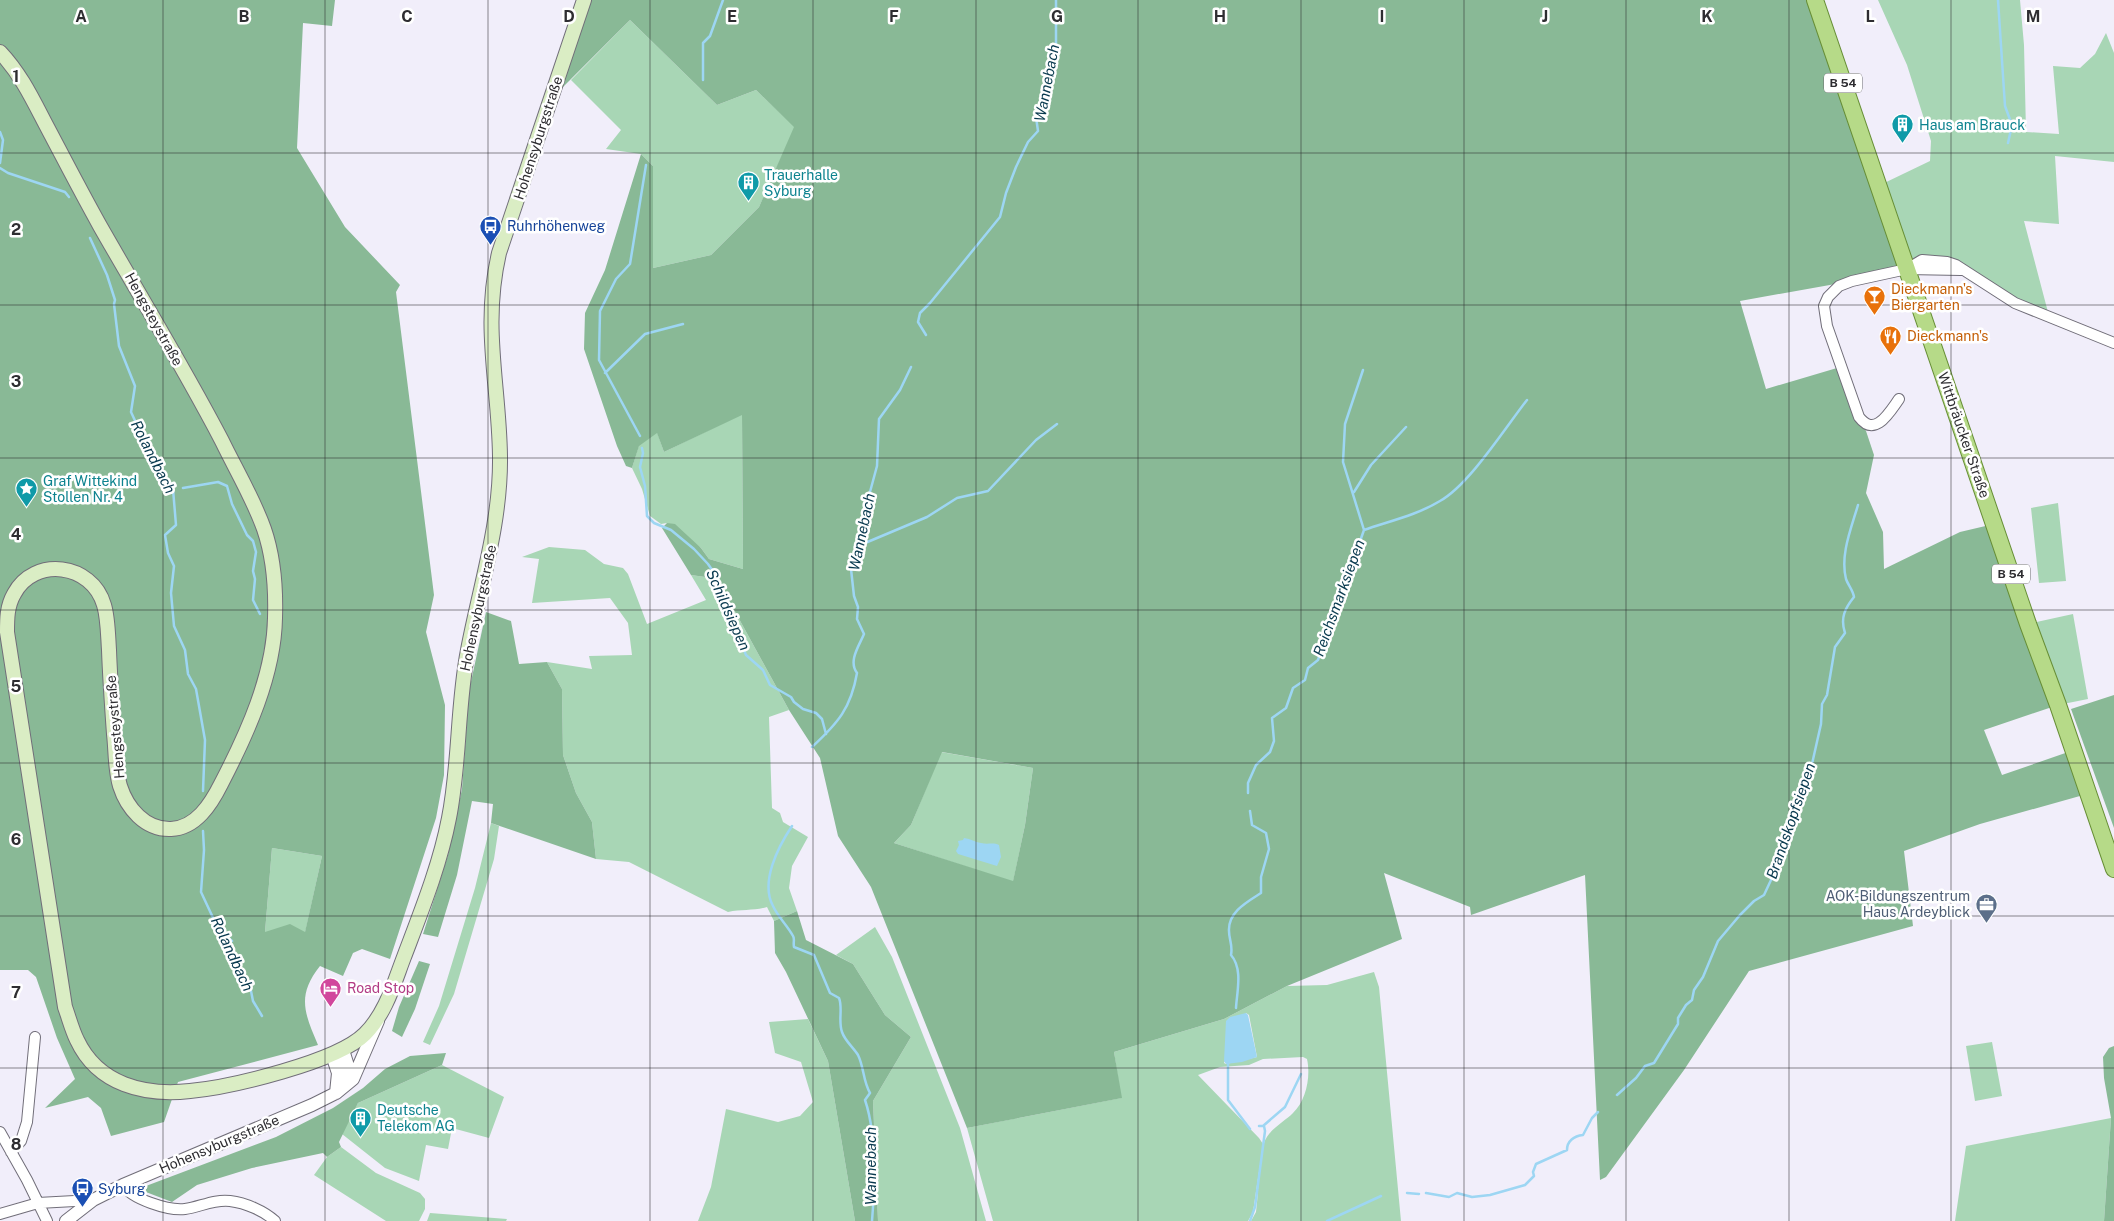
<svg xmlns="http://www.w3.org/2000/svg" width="2114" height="1221" font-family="'Public Sans',sans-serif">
	<rect width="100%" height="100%" fill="#f1eefa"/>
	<path fill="#a8d6b5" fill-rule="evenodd" d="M1878,0H2020L2024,45L2026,132L2059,134L2053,66L2080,68L2095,54L2106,33L2114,53V162L2055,156L2059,224L2024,221L2049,316L1969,274L1907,269L1878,186L1930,161L1931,141L1907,65Z
		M630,20L717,105L756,90L795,127L759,207L711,255L653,268V166L641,154L606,149L621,130L571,80Z
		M742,414L743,569L709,559L701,548L667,523L661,524L650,516L642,489L632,468L639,445L657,432L664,452Z
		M2058,503L2066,581L2039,583L2031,508Z
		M549,547L585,550L604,564L623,568L628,574L647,624L706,600L691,575L712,578L720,601L732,606L789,710L769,717L772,808L780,813L783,822L808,837L792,866L789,888L797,911L774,921L767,907C754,911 742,909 728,912L629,862L596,859L592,822L576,793L563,755L562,689L547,662L592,669L589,656L632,655L628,623L610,598L532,603L539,559L522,557Z
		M2073,614L2088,699L2058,705L2028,624Z
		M941,752L1033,768L1025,825L1013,882L894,843L911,825Z
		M491,823L499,826L494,859L454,994L430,1045L423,1042L439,1006L475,888Z
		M272,848L322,856L305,933L265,932Z
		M875,927L892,957L960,1128L986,1221H878L873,1101L911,1037L885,1015L853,964L836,955Z
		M1374,972L1379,987L1401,1221H1251L1256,1212C1259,1190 1258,1165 1264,1143C1268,1130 1284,1122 1293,1113C1306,1101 1311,1077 1307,1059L1303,1057L1263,1059L1249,1065L1220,1067L1198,1075L1259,1138L1263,1144L1253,1212L1248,1221H993L967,1128L1121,1098L1114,1052L1224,1019L1287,986L1327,985ZM1246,1013L1249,1015L1257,1057L1226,1064L1224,1063Z
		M808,1019L828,1061L855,1221H698L711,1187L726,1109L778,1122L800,1116L813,1102L801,1062L775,1053L769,1022Z
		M1992,1042L2002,1096L1975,1101L1966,1046Z
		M442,1065L504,1097L489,1138L452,1128L448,1149L426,1145L419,1181L385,1168L342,1134L358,1103Z
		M2111,1118L2104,1221H1955L1966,1146Z
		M341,1147L376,1173L420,1193L425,1199V1209L419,1221H386L314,1175L327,1157Z
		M430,1213L507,1219L506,1221H427Z"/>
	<path fill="#89b996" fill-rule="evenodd" d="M0,0H335L332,26L303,23L297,148L345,227L400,285L396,292L434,595L426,632L445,705L444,775L436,818L390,959L362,949L353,953L343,976L320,966C296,996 305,1014 318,1045L178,1082L164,1122L111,1136L101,1108L88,1097L45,1108L75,1079L57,1038L36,977L28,970H0ZM272,848L322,856L305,932L290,924L265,932Z
		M584,0H1815L1907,269L1880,276L1740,301L1766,389L1837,368L1866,431L1874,455L1866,493L1883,532L1884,569L1960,532L1994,524L2058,705L1984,730L2002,775L2074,750L2087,794L1980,824L1904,851L1913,926L1749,971L1684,1070L1606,1177L1600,1180L1585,875L1471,915L1470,907L1384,873L1402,939L1287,986L1224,1019L1114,1052L1122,1098L967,1128L871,887L838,836L820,758L789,710L732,606L720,601L712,578L691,575L662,528L667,523L675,524L701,548L709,559L743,569L742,415L664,452L657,433L639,446L632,468L626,466L617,446L584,349L585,313L605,270L641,154L653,166V268L711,255L759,207L794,127L756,90L717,105L630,20L549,101ZM942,752L1033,768L1025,825L1013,881L894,843L911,825Z
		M486,612L511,621L519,664L547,662L562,689L563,755L576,793L592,822L596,859L491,823L493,804L472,801L457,875L438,937L423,934L448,855L462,789L469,691Z
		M2114,695V828L2071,709Z
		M797,911L806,940L853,964L885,1015L911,1037L873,1101L878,1221H855L828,1061L786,972L775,953L774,921Z
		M419,961L430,964L415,1009L402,1037L392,1031L399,1007Z
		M2114,1046V1221H2104L2111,1118L2104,1078L2103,1057L2109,1048Z
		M446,1053L442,1065L358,1103L339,1142L341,1147L327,1157L323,1153L252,1168L197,1185L172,1202L138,1189L276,1137L333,1108L363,1088L385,1069L410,1056Z"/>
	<path fill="#9dd6f3" d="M964,838C971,839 975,842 981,843C988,845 993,842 999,845L1001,857L997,866L958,854L956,851L959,845L958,841L963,840Z
		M1246,1013L1248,1015L1257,1057L1242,1062L1226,1064L1224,1061L1226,1021L1230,1017Z"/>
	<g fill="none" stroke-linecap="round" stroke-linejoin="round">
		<path stroke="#9dd6f3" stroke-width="2.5" d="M1998,0L2005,106L2012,125L2008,143
			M703,80V43L710,36L723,0
			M0,132L3,140L0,163
			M0,168L8,173L65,192L69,197
			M90,238L107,275L115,300L114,304L119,346L135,386L131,412L150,453L173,489L176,525L165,535L168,553L174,566L171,593L174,626L185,650L188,674L196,689L205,740L203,791
			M926,335L918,322L920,313L930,303L1000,217L1006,193L1016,167L1028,142L1038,131L1036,117L1046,102L1056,49V0
			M1363,370L1345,424L1343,462L1364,530
			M605,373L645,334L683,324
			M640,436L599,360L600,311L616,279L630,264L646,165
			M642,448L643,453L640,467L645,486L647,516L654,523L671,530L694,549L708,564L715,574L721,594L746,655L763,670L770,685L791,697L794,702L803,709L816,713L822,719L826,734
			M183,488L218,482L227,486L232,504L247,535L253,541L256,552L253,571L255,579L253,600L260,614
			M1354,492L1371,465L1406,427
			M1364,530C1390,521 1417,515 1440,501C1469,485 1505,428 1527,400
			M858,546L927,517L957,498L988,491L1036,440L1057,424
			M812,747C838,723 851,708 857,673C848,661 859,646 864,634L857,619L858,607L854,596L851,569L857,559V546L862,535L863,520L868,513L867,503L877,466L879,419L900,390L911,367
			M1248,793V783L1256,765L1270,752L1274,741L1272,718L1286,708L1293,688L1305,680L1308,668L1318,660L1364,530
			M792,826C778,847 760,882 773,906C778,917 787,925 793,936C795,939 793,942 794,947L814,955L830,993L839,998C843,1008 838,1021 842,1032C845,1041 853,1047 858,1055C864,1067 863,1081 870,1093L865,1100C877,1135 875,1184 872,1221
			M203,831L204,850L201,892L215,922L224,934L232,961L250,986L253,1001L262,1016
			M225,935L232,941
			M1236,1008C1237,991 1243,969 1231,955C1233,945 1229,940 1229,931C1228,912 1247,902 1261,893V877L1269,849L1266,833L1252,825L1250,811
			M1228,1064V1100L1250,1129
			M1617,1095L1636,1078L1645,1066L1654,1063L1678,1024V1018L1686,1005L1692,1000L1694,990L1703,977L1718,941L1740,915L1754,901L1764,895L1771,880L1776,857L1784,844L1794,804L1802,792L1812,764L1821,724L1822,704L1827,695L1835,647L1845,633C1840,618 1845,608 1854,597C1853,590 1848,585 1846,579C1840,555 1851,529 1858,505
			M1263,1126L1285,1107L1301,1074
			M1407,1193L1419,1194
			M1426,1193L1449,1197L1457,1193L1472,1197L1490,1195L1525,1185L1534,1176L1533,1172L1536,1164L1567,1150C1567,1141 1574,1136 1583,1135L1592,1118L1598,1112
			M1250,1221L1255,1207L1265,1131L1264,1126H1259
			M1327,1221L1381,1196"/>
		<defs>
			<path id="minor" d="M1907,269L1961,270
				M1899,399C1889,413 1875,438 1859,417L1827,326L1824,306L1828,297L1839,286L1852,281L1907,269L1922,260L1947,262L1956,265L2015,303L2114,343
				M0,1132L27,1180L47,1221
				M11,1152L21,1141L27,1122L35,1037
				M123,1185C131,1199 169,1211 185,1209C200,1207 214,1199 230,1201C246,1203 264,1211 275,1221
				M0,1214L38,1203L93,1200"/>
			<path id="tertiary" d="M343,1050L348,1066L345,1084
				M332,1055L338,1073L336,1093
				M66,1221L93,1200L123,1185L312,1105L336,1093L353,1079L378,1021"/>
			<path id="secondary" d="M0,52C20,73 32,98 45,123C63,157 81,192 100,226C141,298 184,368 222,441C236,470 253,498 264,529C274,558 276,587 275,618C274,675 247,734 221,784C211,804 196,828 171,829C145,830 127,808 120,786C115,769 116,751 114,734C112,706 110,678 109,650C108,636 108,618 104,605C92,563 34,556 14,594C7,606 7,619 7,632L65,1007C69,1018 72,1030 77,1040C98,1085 145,1096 190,1091C231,1087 337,1062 365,1034C386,1013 394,983 404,957C421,912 440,865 449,818C460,763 457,706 468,650C480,586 501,523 500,456C499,384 482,327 499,253L584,0"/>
			<path id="primary" d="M1815,0L2028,624L2058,705L2114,869"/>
		</defs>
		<use href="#minor" stroke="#716e79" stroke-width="12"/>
		<use href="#tertiary" stroke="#716e79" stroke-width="14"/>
		<use href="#secondary" stroke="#716e79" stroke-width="16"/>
		<use href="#primary" stroke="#678e36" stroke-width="18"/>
		<use href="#minor" stroke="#fff" stroke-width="10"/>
		<use href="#tertiary" stroke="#fff" stroke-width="12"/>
		<use href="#secondary" stroke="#daedc4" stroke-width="14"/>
		<use href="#primary" stroke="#b6da88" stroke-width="16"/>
	</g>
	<path fill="none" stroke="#2e2d31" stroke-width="1" stroke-opacity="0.55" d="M163,0V1221M325,0V1221M488,0V1221M650,0V1221M813,0V1221M976,0V1221M1138,0V1221M1301,0V1221M1464,0V1221M1626,0V1221M1789,0V1221M1951,0V1221M0,153H2114M0,305H2114M0,458H2114M0,610H2114M0,763H2114M0,916H2114M0,1068H2114"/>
	<defs>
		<symbol id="building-pin" viewBox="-11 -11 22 30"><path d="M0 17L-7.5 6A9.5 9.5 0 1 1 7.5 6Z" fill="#0f9aa8" stroke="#fff"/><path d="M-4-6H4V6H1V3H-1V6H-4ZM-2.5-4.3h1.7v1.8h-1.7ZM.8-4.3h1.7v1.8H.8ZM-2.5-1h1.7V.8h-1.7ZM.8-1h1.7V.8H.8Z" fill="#fff"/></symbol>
		<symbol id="bus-pin" viewBox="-11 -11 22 30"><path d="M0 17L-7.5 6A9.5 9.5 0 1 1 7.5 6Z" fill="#1a4fb4" stroke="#fff"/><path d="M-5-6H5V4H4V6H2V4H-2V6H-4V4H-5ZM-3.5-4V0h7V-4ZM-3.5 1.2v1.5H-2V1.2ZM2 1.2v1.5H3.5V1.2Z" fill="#fff"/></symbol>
		<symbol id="bar-pin" viewBox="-11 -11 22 30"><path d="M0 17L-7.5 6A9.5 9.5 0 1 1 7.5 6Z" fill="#e8710a" stroke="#fff"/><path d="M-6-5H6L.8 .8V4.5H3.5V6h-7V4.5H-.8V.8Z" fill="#fff"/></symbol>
		<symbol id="restaurant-pin" viewBox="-11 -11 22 30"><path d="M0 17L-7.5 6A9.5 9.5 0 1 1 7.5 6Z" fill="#e8710a" stroke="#fff"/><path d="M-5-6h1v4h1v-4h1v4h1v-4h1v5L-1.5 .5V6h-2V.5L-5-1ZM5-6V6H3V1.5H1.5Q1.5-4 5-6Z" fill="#fff"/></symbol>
		<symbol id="sight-pin" viewBox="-11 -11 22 30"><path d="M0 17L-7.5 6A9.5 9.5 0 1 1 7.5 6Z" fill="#0f9aa8" stroke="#fff"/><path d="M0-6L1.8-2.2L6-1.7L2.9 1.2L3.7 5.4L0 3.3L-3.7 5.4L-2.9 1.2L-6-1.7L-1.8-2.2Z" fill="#fff"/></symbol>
		<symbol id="office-pin" viewBox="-11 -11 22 30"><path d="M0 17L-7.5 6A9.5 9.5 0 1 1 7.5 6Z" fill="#5c6f8a" stroke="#fff"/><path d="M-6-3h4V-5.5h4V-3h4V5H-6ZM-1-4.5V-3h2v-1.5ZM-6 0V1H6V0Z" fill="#fff"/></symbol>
		<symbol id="hotel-pin" viewBox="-11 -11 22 30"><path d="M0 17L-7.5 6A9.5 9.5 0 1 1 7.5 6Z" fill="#d1479c" stroke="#fff"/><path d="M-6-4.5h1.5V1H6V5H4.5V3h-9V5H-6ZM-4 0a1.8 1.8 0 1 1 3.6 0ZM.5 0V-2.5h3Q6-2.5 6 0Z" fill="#fff"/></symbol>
	</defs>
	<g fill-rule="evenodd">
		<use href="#building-pin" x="1890" y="112" width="25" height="34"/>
		<use href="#building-pin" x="736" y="170" width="25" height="34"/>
		<use href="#bus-pin" x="478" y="214" width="25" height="34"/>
		<use href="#bar-pin" x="1862" y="284" width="25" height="34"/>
		<use href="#restaurant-pin" x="1878" y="324" width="25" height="34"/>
		<use href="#sight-pin" x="14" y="476" width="25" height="34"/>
		<use href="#office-pin" x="1974" y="892" width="25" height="34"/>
		<use href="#hotel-pin" x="318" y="976" width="25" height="34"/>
		<use href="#building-pin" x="348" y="1106" width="25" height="34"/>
		<use href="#bus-pin" x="70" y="1176" width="25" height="34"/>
	</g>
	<g text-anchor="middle" stroke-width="5" stroke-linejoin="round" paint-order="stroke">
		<g fill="#fff" stroke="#6d6c6f" stroke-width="1">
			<rect x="1824" y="73.5" width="38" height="19" rx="4"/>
			<rect x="1992" y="564.5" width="38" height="19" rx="4"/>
		</g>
		<g font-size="12" font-weight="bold" fill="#2e2d31">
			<text x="1843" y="87">B 54</text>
			<text x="2011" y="578">B 54</text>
		</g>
		<g font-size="14" fill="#0d838f" stroke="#fff" text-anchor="start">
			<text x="1919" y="130">Haus am Brauck</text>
			<text x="764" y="180">Trauerhalle<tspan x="764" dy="16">Syburg</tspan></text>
			<text x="43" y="486">Graf Wittekind<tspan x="43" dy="16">Stollen Nr. 4</tspan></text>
			<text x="377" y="1115">Deutsche<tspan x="377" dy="16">Telekom AG</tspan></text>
		</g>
		<g font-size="14" fill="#2e2d31" stroke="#fff">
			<text transform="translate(538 138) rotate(-72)" y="5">Hohensyburgstraße</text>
			<text transform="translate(154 319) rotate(61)" y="5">Hengsteystraße</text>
			<text transform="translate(1964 435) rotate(71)" y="5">Wittbräucker Straße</text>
			<text transform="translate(478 608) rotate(-78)" y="5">Hohensyburgstraße</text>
			<text transform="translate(115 727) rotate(-95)" y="5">Hengsteystraße</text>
			<text transform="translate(219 1144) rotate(-23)" y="5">Hohensyburgstraße</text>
		</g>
		<g font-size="14" fill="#164399" stroke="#fff" text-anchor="start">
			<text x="507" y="231">Ruhrhöhenweg</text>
			<text x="98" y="1194">Syburg</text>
		</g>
		<g font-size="14" fill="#c56008" stroke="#fff" text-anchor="start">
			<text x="1891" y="294">Dieckmann's<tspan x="1891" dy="16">Biergarten</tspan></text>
			<text x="1907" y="341">Dieckmann's</text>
		</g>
		<g font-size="14" fill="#4e5e75" stroke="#fff" text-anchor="end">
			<text x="1970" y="901">AOK-Bildungszentrum<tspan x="1970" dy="16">Haus Ardeyblick</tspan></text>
		</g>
		<g font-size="14" fill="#b23c85" stroke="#fff" text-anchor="start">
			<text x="347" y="993">Road Stop</text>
		</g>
		<g font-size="15" font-style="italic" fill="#08394e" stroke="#fff">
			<text transform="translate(1047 83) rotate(-79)" y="5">Wannebach</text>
			<text transform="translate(153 457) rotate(63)" y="5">Rolandbach</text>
			<text transform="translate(862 532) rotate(-78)" y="5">Wannebach</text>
			<text transform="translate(1339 598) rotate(-70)" y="5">Reichsmarksiepen</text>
			<text transform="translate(728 610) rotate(66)" y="5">Schildsiepen</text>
			<text transform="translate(1791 821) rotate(-71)" y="5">Brandskopfsiepen</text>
			<text transform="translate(232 954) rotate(65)" y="5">Rolandbach</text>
			<text transform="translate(871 1166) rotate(-90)" y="5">Wannebach</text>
		</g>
	</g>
	<g font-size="16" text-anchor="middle" font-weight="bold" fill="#2e2d31" stroke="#fff" stroke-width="5" stroke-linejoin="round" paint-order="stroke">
		<text x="81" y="22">A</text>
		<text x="244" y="22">B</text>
		<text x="407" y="22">C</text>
		<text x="569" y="22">D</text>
		<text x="732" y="22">E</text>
		<text x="894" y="22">F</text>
		<text x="1057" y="22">G</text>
		<text x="1220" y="22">H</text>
		<text x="1382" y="22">I</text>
		<text x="1545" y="22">J</text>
		<text x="1707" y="22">K</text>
		<text x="1870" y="22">L</text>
		<text x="2033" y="22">M</text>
		<text x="16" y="82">1</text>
		<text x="16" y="235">2</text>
		<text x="16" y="387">3</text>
		<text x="16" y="540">4</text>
		<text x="16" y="692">5</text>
		<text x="16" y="845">6</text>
		<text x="16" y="998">7</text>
		<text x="16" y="1150">8</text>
	</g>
</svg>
